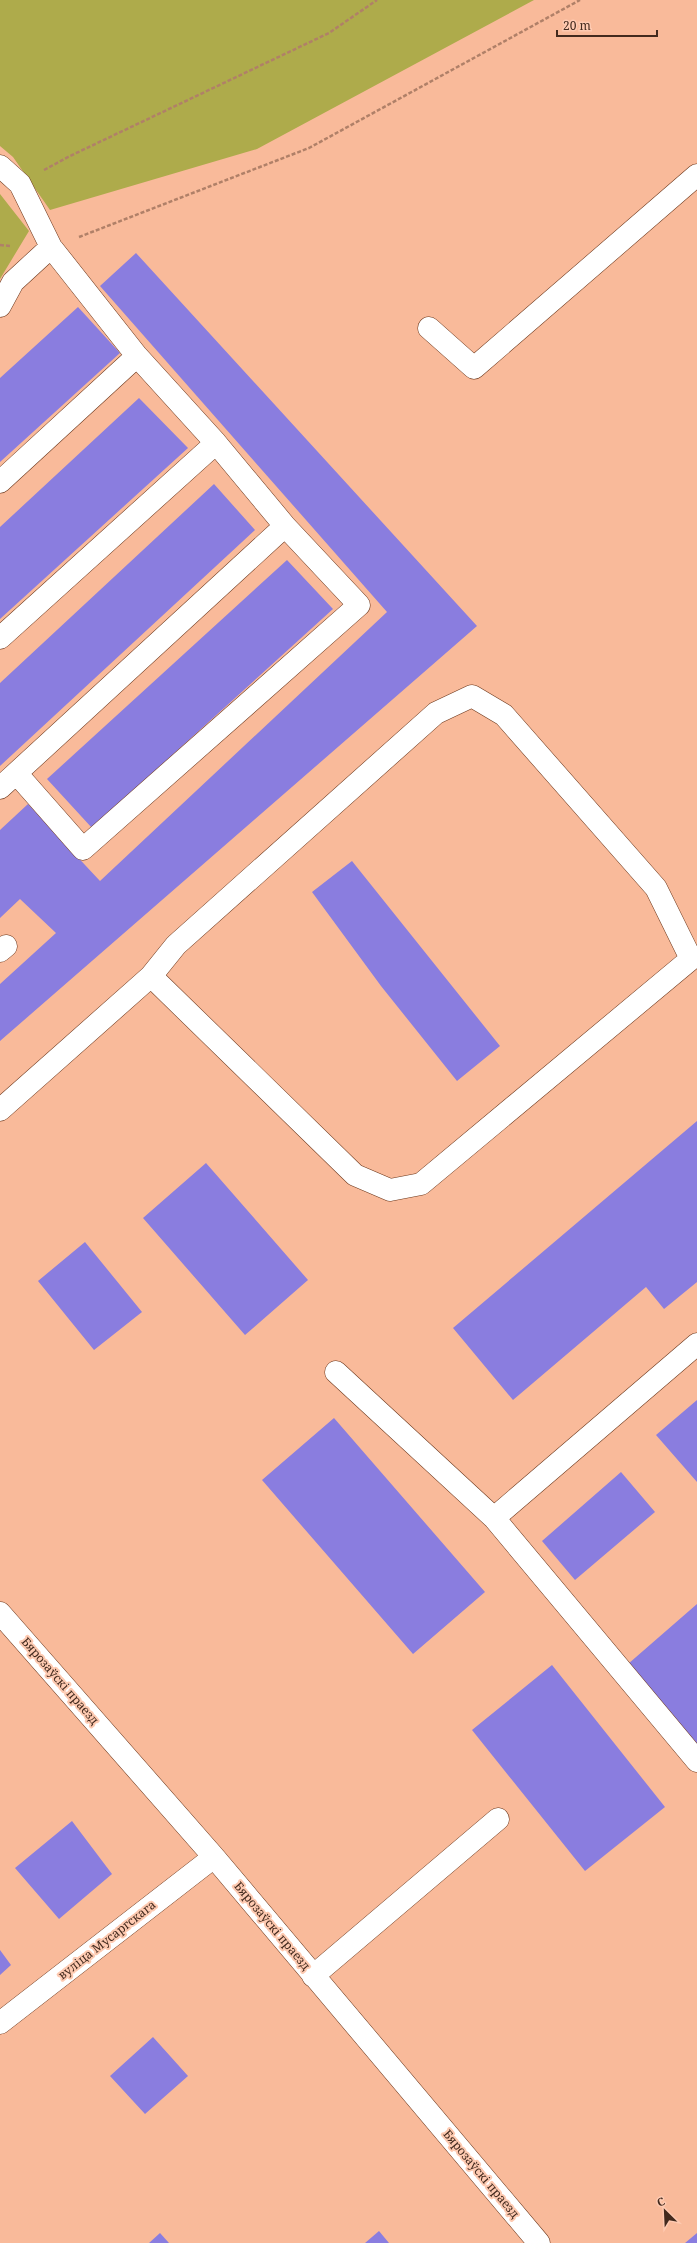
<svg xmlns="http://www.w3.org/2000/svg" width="697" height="2243" font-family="'Noto Serif',serif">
	<rect width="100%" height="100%" fill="#f9ba9a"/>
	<path fill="#aeab4b" d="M0,0H534L257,149L50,210L13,157L0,146Z
		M0,194L29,231L0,279Z"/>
	<path fill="#8a7ddf" d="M136,253L477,626L0,1041V984L56,933L20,899L0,918V830L28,804L100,881L387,612L100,286Z
		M78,307L120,353L0,462V378Z
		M139,398L188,448L0,619V527Z
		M214,484L255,530L0,766V683Z
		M287,560L333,609L92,828L47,779Z
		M352,861L500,1046L457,1081L381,986L312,892Z
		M697,1121V1282L664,1309L646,1287L513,1400L453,1328Z
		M206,1163L308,1280L245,1335L143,1218Z
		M85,1242L142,1312L94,1350L38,1281Z
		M697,1400V1482L656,1435Z
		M334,1418L485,1592L413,1654L262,1480Z
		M621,1472L655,1512L575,1580L542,1541Z
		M697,1604V1744L628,1664Z
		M552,1665L665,1807L585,1871L472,1730Z
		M72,1821L112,1874L59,1919L15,1868Z
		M0,1950L11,1965L0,1975Z
		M153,2037L188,2076L145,2114L110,2076Z
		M379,2231L389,2243H365Z
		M160,2233L169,2243H149Z
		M697,2233V2243H685Z"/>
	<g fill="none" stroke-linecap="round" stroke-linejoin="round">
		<defs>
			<path id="minor" d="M0,166L20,184L51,247L137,356L216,443L285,526L359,605L83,849L17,774
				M0,306L13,282L51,247
				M429,328L474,368L697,175
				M0,482L137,356
				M0,638L216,443
				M0,788L285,526
				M0,951L6,946
				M0,1110L151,976L176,945L436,713L472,696L504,715L656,888L691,959L421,1184L390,1190L355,1175L151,976
				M336,1372L494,1518L697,1761
				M494,1518L697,1344
				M0,1613L214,1857L539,2243
				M313,1976L498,1819
				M0,2023L214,1857"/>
		</defs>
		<use href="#minor" stroke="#6c371b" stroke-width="23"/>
		<path stroke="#b08068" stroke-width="2.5" stroke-dasharray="4 2" stroke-linecap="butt" d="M44,170L70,156L329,33L377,0
			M79,237L309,148L580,0
			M0,245L10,246"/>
		<use href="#minor" stroke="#fff" stroke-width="22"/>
	</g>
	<g text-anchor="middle" stroke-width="4" stroke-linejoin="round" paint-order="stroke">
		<g font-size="12" fill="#432a1e" stroke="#fecab1">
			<text transform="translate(60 1681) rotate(49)" y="4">Бярозаўскі праезд</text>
			<text transform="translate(272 1926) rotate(50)" y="4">Бярозаўскі праезд</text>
			<text transform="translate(107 1940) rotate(-38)" y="4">вуліца Мусаргскага</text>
			<text transform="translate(481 2174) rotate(50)" y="4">Бярозаўскі праезд</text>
		</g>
	</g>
	<g transform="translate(665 2211) rotate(336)" stroke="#fecab1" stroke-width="3" paint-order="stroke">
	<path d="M0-3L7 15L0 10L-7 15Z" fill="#432a1e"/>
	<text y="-6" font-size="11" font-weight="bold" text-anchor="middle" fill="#432a1e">С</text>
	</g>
	<path d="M557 30v6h100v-6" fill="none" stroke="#432a1e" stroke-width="2"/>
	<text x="563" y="30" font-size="12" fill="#432a1e" stroke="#fecab1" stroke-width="3" paint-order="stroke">20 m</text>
</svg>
